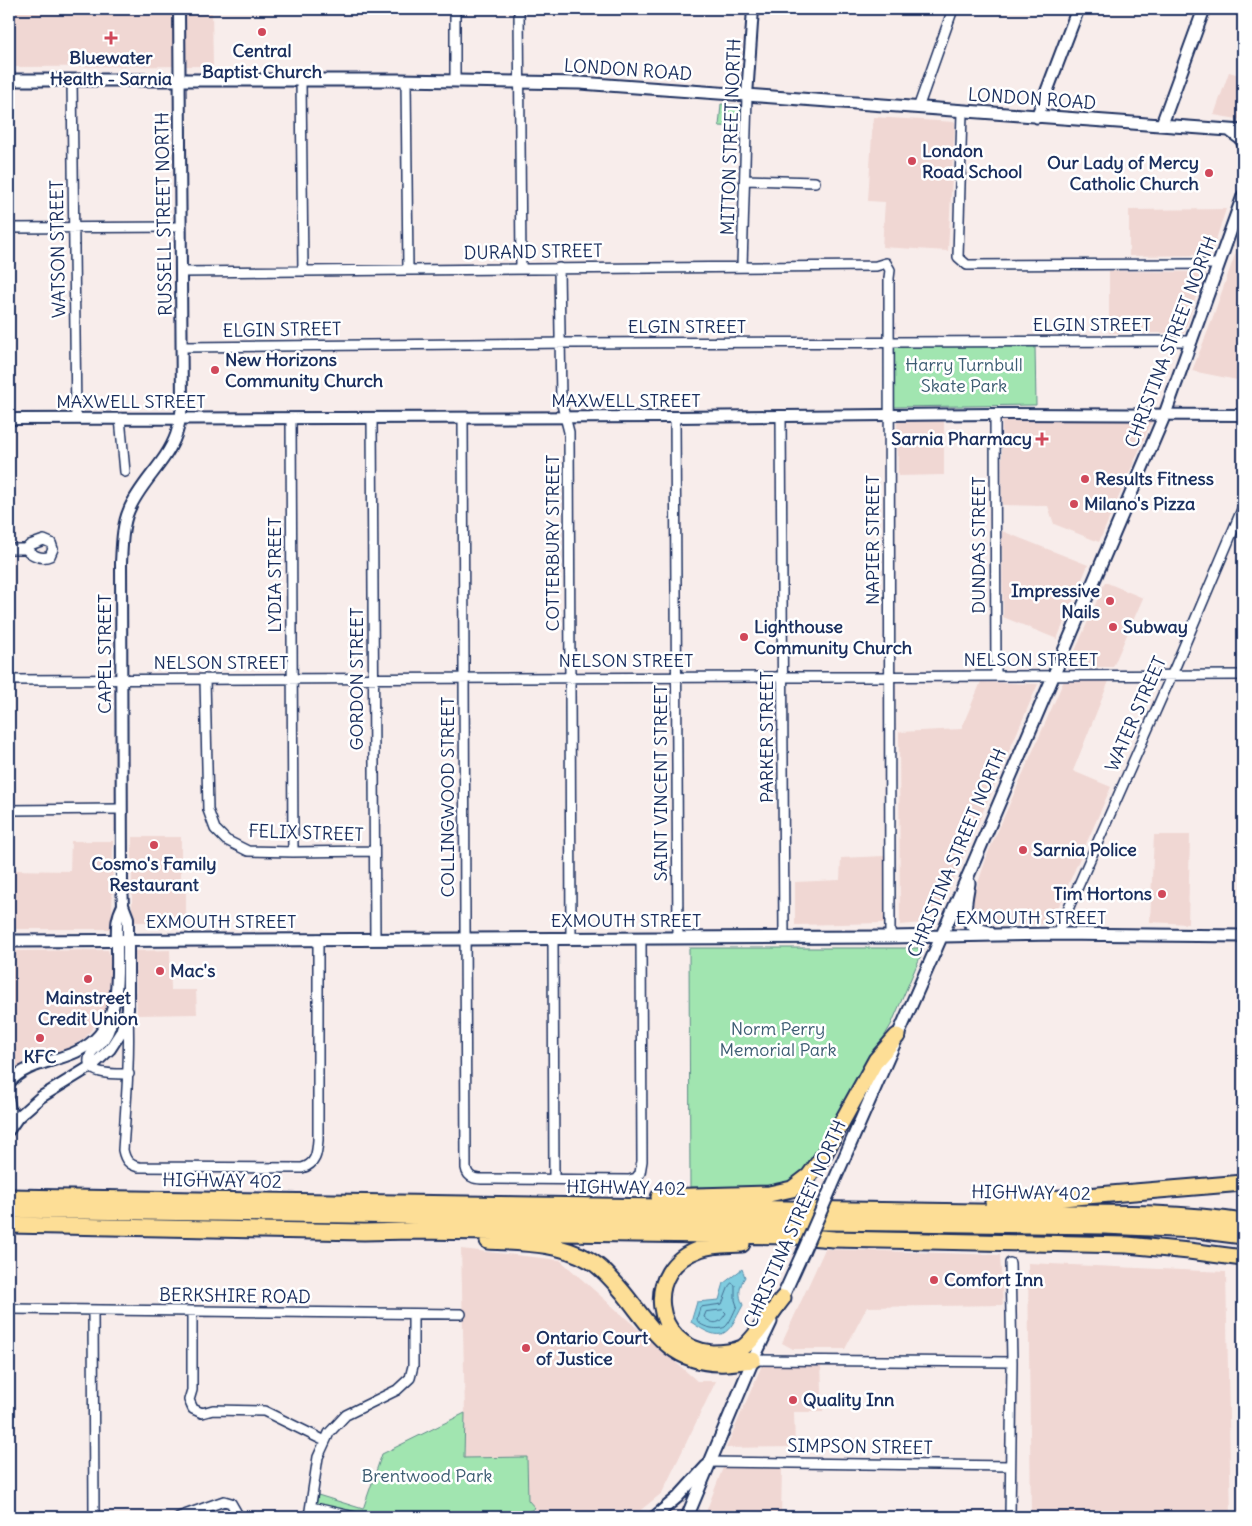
<svg xmlns="http://www.w3.org/2000/svg" width="1252" height="1526" font-family="Delius,sans-serif">
	<rect width="100%" height="100%" fill="#f8edeb"/>
	<filter id="ink" filterUnits="userSpaceOnUse"><feTurbulence type="fractalNoise" baseFrequency=".02" numOctaves="2"/><feDisplacementMap in="SourceGraphic" scale="10" xChannelSelector="R" yChannelSelector="G"/><feConvolveMatrix kernelMatrix="1 2 1 2 8 2 1 2 1" color-interpolation-filters="sRGB"/></filter>
	<g filter="url(#ink)">
		<path fill="#f0d7d3" d="M9,9H223V11H212L213,66L9,67Z
			M1229,72L1243,76V120L1214,115Z
			M873,117L955,122L948,251L882,247L885,202L868,201Z
			M1226,209L1211,255L1129,256V210Z
			M1243,232V405H1236L1237,380L1192,371L1209,328Z
			M1109,271L1204,272L1184,333H1109Z
			M1002,420L1152,421L1099,542L1054,524L1048,506L1002,505Z
			M897,421H944V475L898,476Z
			M1002,531L1088,565L1057,639L1003,617Z
			M1105,582L1143,598L1113,667H1068Z
			M1065,678L1109,681L1073,771L1111,787L1051,924H979L969,910L988,853Z
			M981,682L1038,684L959,867L933,922L900,925L899,732L961,729Z
			M1154,835H1190L1188,924L1150,922Z
			M132,837H181V881H186V922H132Z
			M71,841H113L112,929H9V870L70,871Z
			M884,856V923L795,925V882L840,880L841,858Z
			M108,950L113,967L106,1011L85,1038L64,1051L27,1061L9,1073V951Z
			M170,950L171,990H196L197,1014L137,1015L135,951Z
			M461,1249L560,1260L697,1381H716L662,1493L632,1517H541L528,1500L527,1457L464,1458L465,1413Z
			M825,1249L1000,1255L1003,1305L867,1307L845,1349H793L782,1343Z
			M1028,1263L1226,1272L1231,1517H1031Z
			M762,1365H821L823,1412H794L795,1447L726,1448Z
			M724,1465L782,1467L781,1517H704Z"/>
		<path fill="#a1e5b0" stroke="#5e8a87" d="M721,104L741,106L740,127L719,126Z
			M892,345H1035L1036,405L893,407Z
			M689,948H924L891,1025L829,1129L819,1151L811,1164L791,1182L771,1188L690,1187Z
			M465,1413L464,1458L527,1457L528,1500L535,1508L518,1517H314L318,1495L363,1509L382,1454Z"/>
		<path fill="#80ccdf" stroke="#588dab" d="M742,1269L745,1277C739,1286 738,1295 743,1305C727,1336 723,1344 691,1322L697,1302L719,1300L724,1283Z"/>
		<g fill="none" stroke-linecap="round" stroke-linejoin="round">
			<path stroke="#436e92" stroke-width="1" d="M732,1283L735,1285V1300L737,1306C734,1312 730,1323 725,1327C718,1331 698,1327 697,1319C697,1316 700,1310 700,1307L722,1304L729,1286Z
				M723,1310L726,1313C720,1324 714,1326 704,1317L706,1312Z"/>
			<defs>
				<path id="minor" d="M455,9V80
					M519,9L521,269
					M72,80L76,418
					M406,80L408,270
					M301,81L303,271
					M918,108L953,9
					M962,112L958,257L967,265L1219,264
					M745,180L815,182
					M9,228L181,227
					M742,266L747,96
					M559,268L561,401L569,432L571,938
					M181,272L876,266L886,263L890,270L889,278L890,937
					M183,347L569,343L1192,341
					M995,414L996,676
					M781,416L784,938
					M675,417L678,938
					M120,418L125,472
					M291,418L293,852
					M372,418L375,939
					M463,418L466,1168C468,1181 481,1179 491,1179L629,1180L636,1178L640,1173L642,1161L641,938
					M9,549H26C31,555 42,560 50,556L53,549L51,543L44,540L30,545L26,549
					M205,679L208,810L215,829L226,840L248,851L293,852L374,851
					M9,680L1243,675
					M9,810L121,809
					M1057,934L1176,665L1243,507
					M553,938L554,1179
					M128,1013C130,1059 126,1104 123,1150C125,1160 129,1165 139,1167L302,1168C316,1164 317,1154 318,1140V939
					M113,1016C111,1027 108,1037 100,1044C97,1048 91,1051 90,1056C82,1076 118,1074 129,1074
					M9,1100L12,1115L9,1129
					M1010,1263L1012,1362L1010,1517
					M9,1309L461,1314
					M93,1310L94,1517
					M192,1311V1390L189,1400L193,1409L202,1413L213,1410L264,1411L325,1441
					M753,1360L1012,1362
					M710,1462L1010,1466
					M311,1507L355,1517
					M179,1517L224,1501L231,1503L239,1517
					M309,1517L318,1457L329,1433L346,1415L397,1390L410,1378L413,1366V1314"/>
				<path id="tertiary" d="M747,96L753,9
					M9,419L675,417L995,414L1243,415
					M9,1083C32,1056 73,1065 99,1035C120,1010 117,976 117,946C117,930 115,920 123,905
					M9,1130L18,1117L41,1097L93,1065L110,1049L121,1032L128,1009V918L123,905L122,884L121,563C122,546 122,526 129,510C140,483 166,463 176,435C179,426 181,415 182,405L179,9
					M654,1517L678,1497L706,1466"/>
				<path id="secondary" d="M9,80H400L580,83L1243,131
					M1037,117L1078,9
					M1162,124L1204,9
					M1229,130L1241,139L1243,143
					M969,883C965,907 958,926 989,932
					M9,941L890,937L1057,934L1243,936
					M831,1188L971,869L1165,414L1243,196
					M779,1305L803,1252
					M687,1517L753,1360L771,1322"/>
				<path id="motorway" d="M9,1197L1048,1213C1114,1213 1178,1212 1243,1222
					M659,1197L769,1194L792,1189L809,1176L822,1158L876,1060L897,1036
					M993,1202L1050,1199L1243,1183
					M9,1210L1104,1226L1196,1230L1243,1236
					M9,1225L364,1232L412,1231L795,1236L834,1239L1127,1245L1189,1251L1243,1258
					M488,1241C521,1243 559,1242 589,1260C602,1267 612,1280 622,1291C651,1326 668,1362 719,1363C730,1364 742,1361 753,1360
					M742,1244C728,1245 713,1244 700,1249C642,1268 652,1348 712,1353C722,1353 733,1352 742,1348C754,1341 773,1310 783,1298"/>
			</defs>
			<use href="#minor" stroke="#1b2f5e" stroke-width="12"/>
			<use href="#tertiary" stroke="#1b2f5e" stroke-width="14"/>
			<use href="#secondary" stroke="#1b2f5e" stroke-width="15"/>
			<use href="#motorway" stroke="#1b2f5e" stroke-width="19"/>
			<use href="#minor" stroke="#fff" stroke-width="9"/>
			<use href="#tertiary" stroke="#fff" stroke-width="10"/>
			<use href="#secondary" stroke="#fff" stroke-width="11"/>
			<use href="#motorway" stroke="#fdde96" stroke-width="15"/>
			<defs>
				<path id="secondary-bridge" d="M803,1252L831,1188"/>
			</defs>
			<use href="#secondary-bridge" stroke="#1b2f5e" stroke-width="15" stroke-linecap="butt"/>
			<use href="#secondary-bridge" stroke="#fff" stroke-width="11"/>
		</g>
	</g>
	<g fill="#d1495b" stroke="#fff" stroke-width="2">
		<circle cx="262" cy="32" r="5"/>
		<path d="M108.5 30.5h5v5h5v5h-5v5h-5v-5h-5v-5h5z"/>
		<circle cx="912" cy="161" r="5"/>
		<circle cx="1209" cy="173" r="5"/>
		<circle cx="215" cy="370" r="5"/>
		<path d="M1039.5 431.5h5v5h5v5h-5v5h-5v-5h-5v-5h5z"/>
		<circle cx="1085" cy="479" r="5"/>
		<circle cx="1074" cy="504" r="5"/>
		<circle cx="1110" cy="601" r="5"/>
		<circle cx="1113" cy="627" r="5"/>
		<circle cx="744" cy="637" r="5"/>
		<circle cx="154" cy="845" r="5"/>
		<circle cx="1023" cy="850" r="5"/>
		<circle cx="1162" cy="894" r="5"/>
		<circle cx="160" cy="971" r="5"/>
		<circle cx="88" cy="979" r="5"/>
		<circle cx="40" cy="1038" r="5"/>
		<circle cx="934" cy="1280" r="5"/>
		<circle cx="526" cy="1348" r="5"/>
		<circle cx="793" cy="1400" r="5"/>
	</g>
	<g text-anchor="middle" stroke-width="5" stroke-linejoin="round" paint-order="stroke">
		<g font-size="18" font-weight="bold" fill="#1b2f5e" stroke="#fff" text-anchor="start">
			<text x="262" y="57" text-anchor="middle">Central<tspan x="262" dy="21">Baptist Church</tspan></text>
			<text x="111" y="64" text-anchor="middle">Bluewater<tspan x="111" dy="21">Health - Sarnia</tspan></text>
			<text x="922" y="157">London<tspan x="922" dy="21">Road School</tspan></text>
			<text x="1199" y="169" text-anchor="end">Our Lady of Mercy<tspan x="1199" dy="21">Catholic Church</tspan></text>
			<text x="225" y="366">New Horizons<tspan x="225" dy="21">Community Church</tspan></text>
			<text x="1032" y="445" text-anchor="end">Sarnia Pharmacy</text>
			<text x="1095" y="485">Results Fitness</text>
			<text x="1084" y="510">Milano's Pizza</text>
			<text x="1100" y="597" text-anchor="end">Impressive<tspan x="1100" dy="21">Nails</tspan></text>
			<text x="754" y="633">Lighthouse<tspan x="754" dy="21">Community Church</tspan></text>
			<text x="1123" y="633">Subway</text>
			<text x="1033" y="856">Sarnia Police</text>
			<text x="154" y="870" text-anchor="middle">Cosmo's Family<tspan x="154" dy="21">Restaurant</tspan></text>
			<text x="1152" y="900" text-anchor="end">Tim Hortons</text>
			<text x="170" y="977">Mac's</text>
			<text x="88" y="1004" text-anchor="middle">Mainstreet<tspan x="88" dy="21">Credit Union</tspan></text>
			<text x="40" y="1063" text-anchor="middle">KFC</text>
			<text x="944" y="1286">Comfort Inn</text>
			<text x="536" y="1344">Ontario Court<tspan x="536" dy="21">of Justice</tspan></text>
			<text x="803" y="1406">Quality Inn</text>
		</g>
		<g font-size="18" fill="#1b2f5e" stroke="#fff">
			<text transform="translate(628 70) rotate(4)" y="6">LONDON ROAD</text>
			<text transform="translate(1032 99) rotate(4)" y="6">LONDON ROAD</text>
			<text transform="translate(731 137) rotate(-88)" y="6">MITTON STREET NORTH</text>
			<text transform="translate(164 214) rotate(-91)" y="6">RUSSELL STREET NORTH</text>
			<text transform="translate(58 249) rotate(-91)" y="6">WATSON STREET</text>
			<text transform="translate(533 252) rotate(-1)" y="6">DURAND STREET</text>
			<text x="1092" y="331">ELGIN STREET</text>
			<text x="687" y="333">ELGIN STREET</text>
			<text transform="translate(282 330) rotate(-1)" y="6">ELGIN STREET</text>
			<text transform="translate(1171 342) rotate(-69)" y="6">CHRISTINA STREET NORTH</text>
			<text x="626" y="407">MAXWELL STREET</text>
			<text x="131" y="408">MAXWELL STREET</text>
			<text transform="translate(873 540) rotate(-90)" y="6">NAPIER STREET</text>
			<text transform="translate(553 543) rotate(-90)" y="6">COTTERBURY STREET</text>
			<text transform="translate(979 545) rotate(-90)" y="6">DUNDAS STREET</text>
			<text transform="translate(275 575) rotate(-90)" y="6">LYDIA STREET</text>
			<text transform="translate(105 654) rotate(-90)" y="6">CAPEL STREET</text>
			<text x="1031" y="666">NELSON STREET</text>
			<text x="626" y="667">NELSON STREET</text>
			<text x="221" y="669">NELSON STREET</text>
			<text transform="translate(357 679) rotate(-90)" y="6">GORDON STREET</text>
			<text transform="translate(1136 714) rotate(-66)" y="6">WATER STREET</text>
			<text transform="translate(767 737) rotate(-90)" y="6">PARKER STREET</text>
			<text transform="translate(661 783) rotate(-90)" y="6">SAINT VINCENT STREET</text>
			<text transform="translate(448 797) rotate(-90)" y="6">COLLINGWOOD STREET</text>
			<text transform="translate(306 833) rotate(2)" y="6">FELIX STREET</text>
			<text transform="translate(957 853) rotate(-67)" y="6">CHRISTINA STREET NORTH</text>
			<text x="1031" y="924">EXMOUTH STREET</text>
			<text x="626" y="927">EXMOUTH STREET</text>
			<text x="221" y="928">EXMOUTH STREET</text>
			<text transform="translate(222 1181) rotate(1)" y="6">HIGHWAY 402</text>
			<text transform="translate(626 1188) rotate(1)" y="6">HIGHWAY 402</text>
			<text transform="translate(1031 1193) rotate(1)" y="6">HIGHWAY 402</text>
			<text transform="translate(795 1224) rotate(-66)" y="6">CHRISTINA STREET NORTH</text>
			<text transform="translate(235 1296) rotate(1)" y="6">BERKSHIRE ROAD</text>
			<text transform="translate(860 1447) rotate(1)" y="6">SIMPSON STREET</text>
		</g>
		<g font-size="18" fill="#3c5c72" stroke="#fff">
			<text x="964" y="371">Harry Turnbull<tspan x="964" dy="21">Skate Park</tspan></text>
			<text x="778" y="1035">Norm Perry<tspan x="778" dy="21">Memorial Park</tspan></text>
			<text x="427" y="1482">Brentwood Park</text>
		</g>
	</g>
	<rect width="1252" height="1526" fill="none" stroke="#fff" stroke-width="30"/>
	<rect x="15" y="15" width="1222" height="1496" fill="none" stroke="#1b2f5e" stroke-width="2" filter="url(#ink)"/>
</svg>
